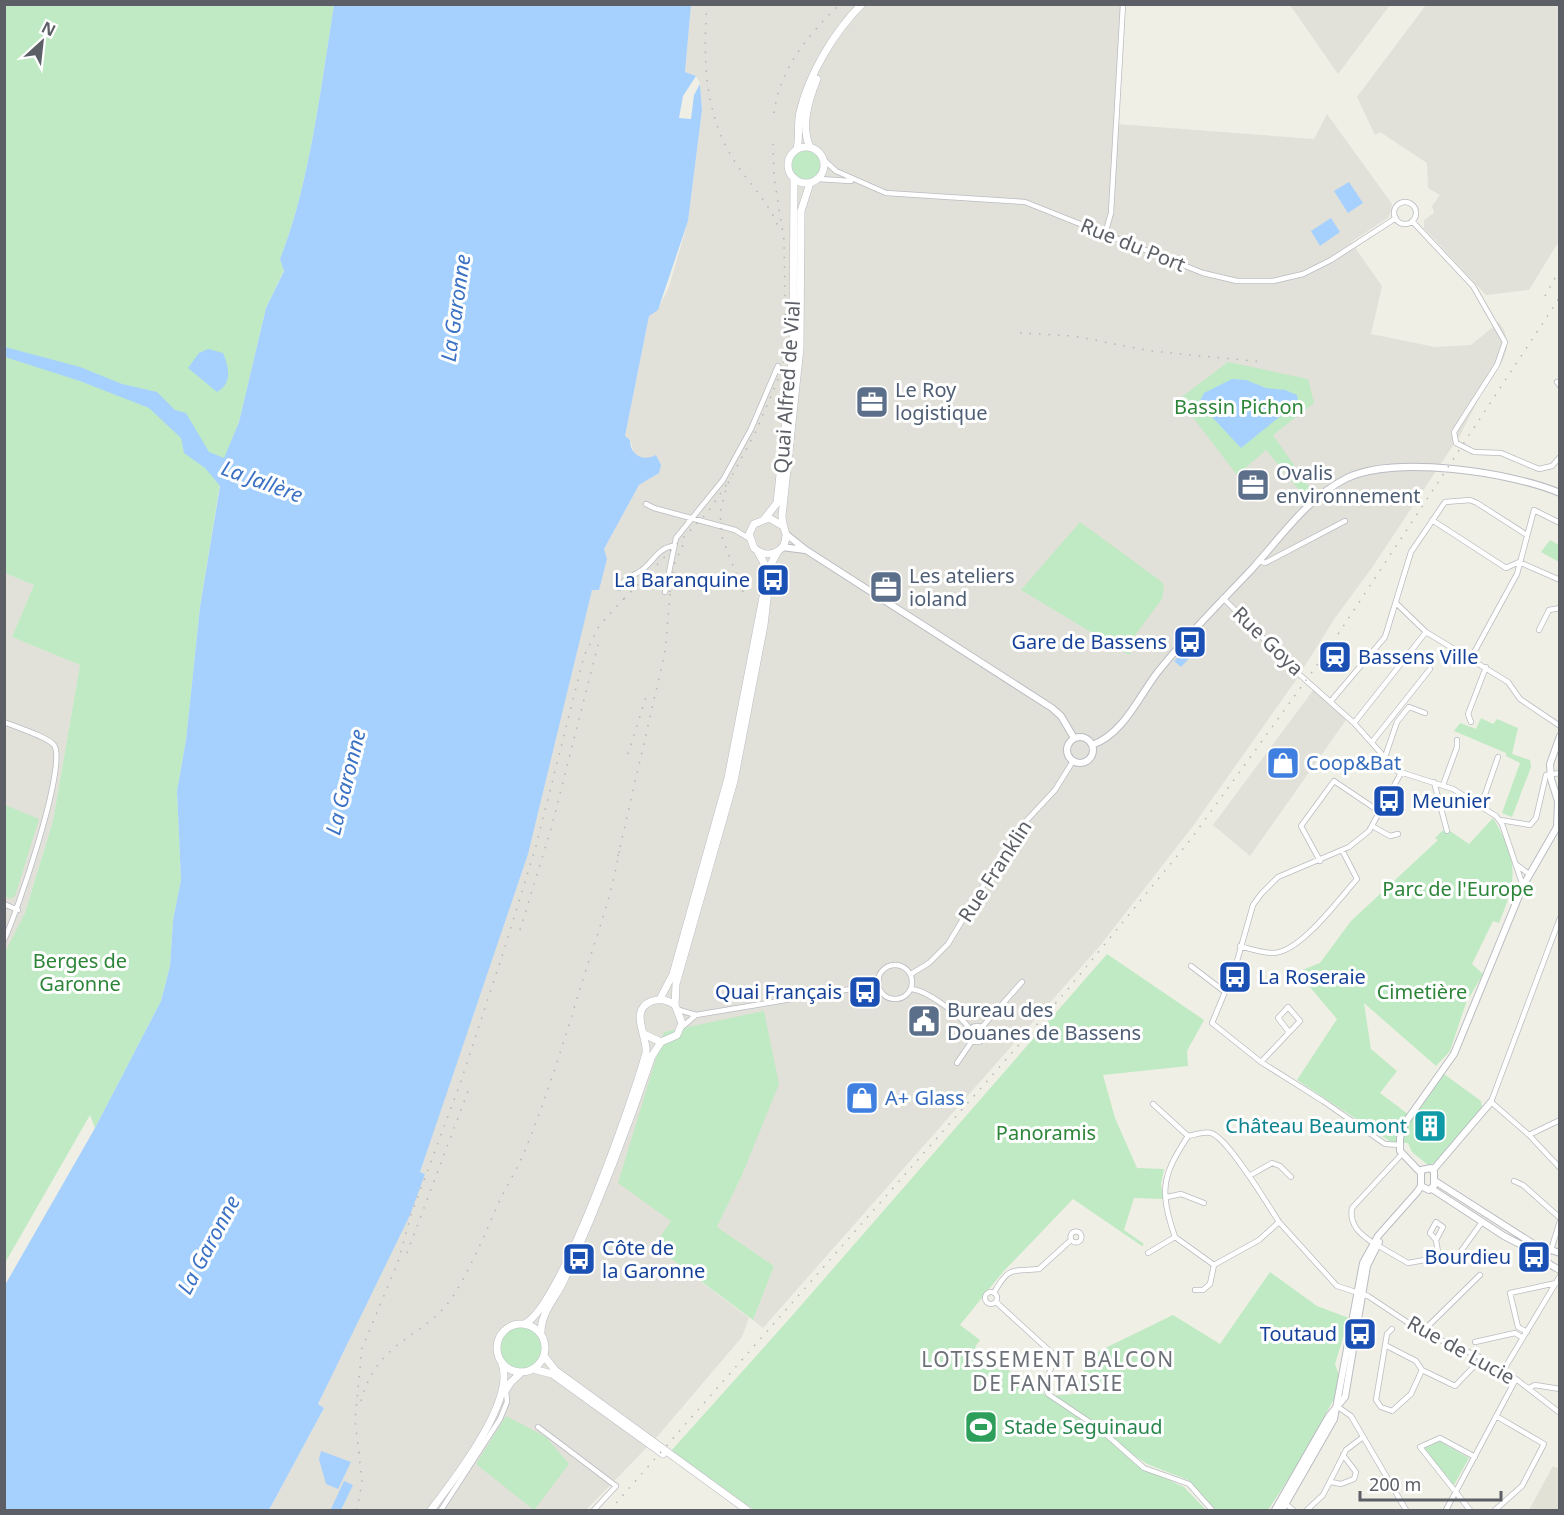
<svg xmlns="http://www.w3.org/2000/svg" width="1564" height="1515" font-family="'Noto Sans',sans-serif">
	<rect width="100%" height="100%" fill="#f0efe5"/>
	<path fill="#e1e0d9" d="M691,5H1123L1117,60V124L1314,139L1327,114L1392,204L1389,217L1351,242L1382,286L1371,334L1435,347L1471,345L1499,322L1505,332L1507,348L1503,360L1487,383L1460,435L1371,569L1335,618L1296,680L1193,826L1099,947L763,1328L753,1320L774,1266L717,1227L742,1175L764,1012L664,1032L671,1221L655,1247L749,1318L742,1337L656,1438L586,1510H269L324,1408L318,1404L425,1174L420,1172L604,549L639,485L659,473L656,455L647,459L638,457L634,453L630,440L625,436L649,316L658,309L669,287L688,221L702,110L700,83L696,76L685,72Z
		M1290,5H1390L1338,74Z
		M1426,5H1559V241L1529,290L1486,295L1424,228V220L1434,213L1432,206L1440,195L1428,188L1427,163L1380,132L1375,135L1357,97Z
		M5,573L34,585L12,637L80,665L53,821L25,913L5,954Z
		M1314,689L1346,720L1250,856L1213,825Z"/>
	<path fill="#e2e1d5" d="M1553,1466L1559,1469V1510H1529Z"/>
	<path fill="#bfeac3" d="M5,5H334C321,85 310,184 280,259L284,270L266,308L239,422L224,459L200,607L186,740L177,791L181,880L173,920L170,966L161,1001L95,1128L90,1115L5,1263L4,954L25,913L53,821L80,665L12,637L34,585L5,573Z
		M792 165a14 14 0 1 1 28 0a14 14 0 1 1-28 0Z
		M1228,362L1308,379L1314,403L1273,435L1312,491L1305,497L1266,450L1237,475L1179,399Z
		M1080,522L1162,582L1164,587L1162,599L1133,638L1136,640L1129,655L1021,590Z
		M1550,540L1559,545V562L1541,552Z
		M1481,718L1493,724L1497,719L1518,728L1512,754L1530,760L1531,767L1512,817L1502,813L1520,763L1506,756V753L1454,731L1460,723L1476,729Z
		M5,805L39,819L15,896L10,899L5,896Z
		M1493,818C1518,860 1518,878 1499,923L1493,921L1472,964L1483,974L1466,1003L1450,1051L1436,1066L1364,1003L1371,1049L1397,1071L1380,1093L1412,1117L1444,1074L1481,1101L1482,1108L1437,1162L1428,1165L1412,1152L1408,1143L1391,1142L1297,1080L1337,1019L1297,972L1320,963L1351,921L1438,840L1435,838L1442,831H1450L1469,844Z
		M1107,954L1204,1020L1187,1051L1188,1066L1103,1075L1115,1118L1137,1168L1164,1169L1161,1184L1163,1199L1134,1198L1124,1230L1144,1244L1142,1246L1073,1199L1002,1273L960,1325L980,1340L975,1347L1047,1396L1074,1394L1091,1355L1173,1315L1220,1344L1270,1272L1317,1306L1349,1318L1335,1364L1342,1384L1299,1463L1268,1510H1215L1188,1480L1147,1464L1104,1436L1136,1465L1184,1487L1206,1510H754L671,1451L791,1317Z
		M764,1011L779,1084L742,1175L717,1227L774,1266L753,1320L654,1246L671,1221L618,1183L664,1032Z
		M500 1348a21 21 0 1 1 42 0a21 21 0 1 1-42 0Z
		M506,1416L546,1437L569,1464L534,1510L476,1464Z
		M1439,1441L1469,1458L1454,1485L1451,1483L1425,1450V1447Z"/>
	<path fill="#a6d1ff" d="M334,5H691L685,72L696,76L683,96L679,118L691,119L694,95L700,84L702,110L688,221L658,310L649,316L625,436L630,440C630,455 643,462 656,455L661,465L659,473L639,485L604,549L607,559L599,590H592L528,854L420,1172L425,1174L410,1215L318,1404L324,1408L269,1510H5V1285L95,1128L161,1001L170,966L173,920L181,880L177,791L186,740L200,607L220,486L205,468L184,453L181,438L149,408L80,381L5,357V347L80,367L122,384L157,392L175,410L186,413L209,452L224,458L239,422L266,308L284,271L280,259C310,184 321,85 334,5Z
		M1349,182L1363,203L1348,213L1334,191Z
		M1331,218L1340,232L1320,246L1311,231Z
		M208,349L223,353C229,367 233,383 217,392L188,368L199,353Z
		M1232,379L1246,380L1266,388L1285,390L1297,395L1298,402L1241,448L1199,403L1204,393Z
		M1187,649L1193,654L1181,667L1174,661Z
		M321,1451L351,1462L338,1489L326,1484L319,1459Z
		M344,1481L353,1485L341,1510L331,1509Z"/>
	<g fill="none" stroke-linecap="round" stroke-linejoin="round">
		<defs>
			<path id="minor" d="M824,160L836,171L886,193L1025,202L1203,273L1237,281H1273L1303,274L1331,260L1396,218
				M818,179L851,181
				M1394 213a11 11 0 1 1 22 0a11 11 0 1 1-22 0Z
				M1412,221L1473,286L1505,342L1497,365L1454,432L1456,443L1474,452L1501,453L1539,469L1552,466L1560,457
				M1105,234L1111,213L1123,4
				M1557,382L1560,386
				M646,504L654,508L735,530L750,539
				M1432,520L1506,568L1519,562L1560,580
				M1259,561L1265,563L1345,521
				M619,588C624,577 633,577 642,570C653,562 658,548 673,546
				M665,592L676,538L723,480L751,429L778,366
				M1223,598L1300,675L1354,723L1397,771L1453,789L1496,816L1502,824L1523,886
				M1396,603L1426,632L1508,682L1520,699L1560,726
				M1539,630L1549,610L1560,608
				M1471,658L1517,574L1534,510L1560,523
				M1331,701L1385,637L1411,552L1445,502L1470,500L1477,503L1527,535
				M4,722C16,727 48,737 54,745C68,764 16,916 4,940
				M1471,722L1468,714L1486,667
				M1354,723L1426,632
				M1372,742L1430,669
				M1385,757L1397,722L1409,707L1425,713
				M1401,773L1369,831L1349,847L1278,877L1261,894L1253,905L1235,968L1212,1023L1261,1062L1323,1101L1385,1144L1401,1145
				M1434,782L1447,831
				M1443,785L1457,747V740
				M1481,806L1498,757
				M1500,820L1530,825L1536,818L1546,775L1560,773
				M1372,826L1390,836L1398,834
				M1320,861L1301,826L1334,781L1380,812
				M1517,865L1530,875
				M4,904L18,910
				M1560,918L1491,1102L1529,1135L1560,1168
				M1240,946C1250,949 1263,953 1273,953C1300,953 1339,899 1357,879L1342,850
				M878 982a17 17 0 1 1 34 0a17 17 0 1 1-34 0Z
				M1191,966L1225,992
				M911,974L929,963L948,944L1015,833L1055,790L1073,761
				M911,989C927,990 961,1016 970,1029
				M679,1010L696,1015L869,986L879,979
				M969 1034a8 8 0 1 1 16 0a8 8 0 1 1-16 0Z
				M682,1027L696,1015
				M982,1027L1022,982
				M1261,1062L1300,1021L1288,1007L1278,1018L1289,1032
				M957,1063L972,1041
				M1153,1104L1188,1136C1162,1176 1159,1190 1175,1237L1214,1265L1259,1240L1279,1222C1268,1205 1228,1138 1211,1133C1204,1131 1195,1135 1188,1136
				M1529,1135L1560,1120
				M1249,1176L1272,1163L1280,1166L1291,1177
				M1514,1181L1523,1185L1560,1218
				M1167,1197L1181,1194L1204,1203
				M1279,1222L1337,1286L1368,1296L1422,1332L1482,1358L1516,1379L1560,1413
				M1070.5 1237a5.5 5.5 0 1 1 11 0a5.5 5.5 0 1 1-11 0Z
				M1436,1240L1430,1233L1436,1222L1443,1227L1436,1240L1439,1258
				M1373,1243C1360,1234 1349,1225 1352,1208L1402,1154
				M1377,1245L1408,1263L1459,1254L1482,1222
				M1551,1250L1560,1221
				M1148,1253L1175,1237
				M1195,1290H1203L1210,1284L1214,1265
				M985 1298a6 6 0 1 1 12 0a6 6 0 1 1-12 0Z
				M994,1293C1009,1265 1012,1272 1039,1269L1071,1240
				M996,1302L1054,1355C1054,1370 1042,1378 1048,1394L1100,1429L1144,1468L1189,1484L1212,1510
				M1422,1332L1480,1275
				M1527,1332L1518,1327L1510,1293L1556,1283
				M1475,1342L1515,1333L1523,1338
				M1385,1345L1416,1361L1422,1370L1411,1394L1392,1411L1381,1407L1376,1400L1387,1334L1392,1329
				M1422,1370L1455,1386L1482,1358
				M1503,1371L1560,1276
				M1529,1388L1535,1385L1560,1389
				M1338,1407L1351,1416L1406,1510
				M538,1427L616,1486L594,1510
				M1331,1482L1341,1484L1354,1479L1356,1472L1343,1455
				M1286,1504L1293,1510
				M441,1510L500,1419L507,1402L506,1391
				M1307,1510L1323,1495L1346,1450L1363,1437
				M1446,1510L1516,1379
				M1470,1510L1420,1447L1440,1438L1475,1457
				M1495,1510L1522,1486L1544,1444L1496,1416"/>
			<path id="tertiary" d="M786,534L806,550L1052,708L1061,716L1074,738
				M782,547L805,550
				M1067 750a13 13 0 1 1 26 0a13 13 0 1 1-26 0Z
				M1092,745C1123,734 1138,698 1157,673C1186,636 1220,603 1252,569C1281,537 1307,498 1347,478C1395,455 1511,472 1560,493
				M1433,1170L1491,1102
				M1420,1172L1400,1151V1138L1405,1123L1454,1054L1523,886L1557,827L1558,801L1551,779L1550,764L1560,736
				M1435,1181L1546,1252
				M1432,1189L1504,1236L1545,1257
				M1560,1253L1551,1250L1546,1252C1543,1263 1551,1265 1560,1270
				M1275,1510L1329,1416L1345,1397L1367,1266L1379,1242
				M1282,1510L1334,1419L1363,1263L1378,1236L1417,1192L1421,1186V1170L1431,1168L1434,1172V1186L1429,1190L1421,1186"/>
			<path id="secondary" d="M788 165a18 18 0 1 1 36 0a18 18 0 1 1-36 0Z
				M810,147C800,126 809,99 817,79
				M797,149C800,137 797,124 800,112C809,74 834,32 862,4
				M765,518L777,503L793,351L794,178
				M783,526L769,518L754,524L749,534L754,548C766,559 786,554 786,535C785,529 782,523 782,516L800,348L801,211L810,183
				M660,999L673,974L728,778L764,592V563L758,552
				M675,1005L676,984L734,781L764,625L771,564L778,551
				M497 1348a24 24 0 1 1 48 0a24 24 0 1 1-48 0Z
				M524,1324C560,1310 634,1097 646,1053C648,1036 628,1010 652,1001C661,998 668,1000 675,1005L682,1023L677,1035L661,1042L644,1034
				M541,1334C540,1313 556,1298 564,1280C597,1207 626,1133 652,1056L661,1042
				M544,1356L555,1370L747,1510
				M533,1369L552,1374L663,1454
				M503,1394L511,1382L522,1372
				M431,1510C453,1481 516,1401 502,1364"/>
		</defs>
		<use href="#minor" stroke="#b9bcc2" stroke-width="6"/>
		<use href="#tertiary" stroke="#b9bcc2" stroke-width="8"/>
		<use href="#secondary" stroke="#babdc4" stroke-width="8"/>
		<use href="#minor" stroke="#fff" stroke-width="4.5"/>
		<use href="#tertiary" stroke="#fff" stroke-width="6"/>
		<use href="#secondary" stroke="#fff" stroke-width="7"/>
		<path stroke="#b6b7b7" stroke-width="1.5" stroke-dasharray="1.5 8" stroke-linecap="butt" d="M707,4C703,55 704,112 732,157C746,181 767,199 778,226
			M774,113C780,68 808,35 840,4
			M1545,296L1560,269
			M1020,333L1073,336L1151,351L1264,362
			M670,592L675,562L684,543
			M743,592L722,537L720,513L727,485L756,431L782,370L786,349L784,240L774,177L773,144
			M624,599L708,512L731,478
			M628,754L648,691
			M618,856L665,652L671,584
			M520,930L551,829L600,637
			M407,1253L470,1086
			M361,1401C379,1335 429,1339 457,1290C474,1261 486,1231 500,1200C507,1185 516,1171 523,1155C547,1098 565,1038 583,979C597,935 613,892 620,847
			M359,1453L355,1420L362,1348L398,1262L411,1215L460,1084L504,950L536,846L584,656L599,626L628,594
			M357,1510L362,1482L358,1445
			M610,1510L1068,989L1191,839L1325,654L1560,297"/>
	</g>
	<defs>
		<symbol id="office-square" viewBox="-11 -11 22 22"><rect x="-9" y="-9" width="18" height="18" rx="4" fill="#5c6f8a" stroke="#fff"/><path d="M-6-3h4V-5.5h4V-3h4V5H-6ZM-1-4.5V-3h2v-1.5ZM-6 0V1H6V0Z" fill="#fff"/></symbol>
		<symbol id="bus-square" viewBox="-11 -11 22 22"><rect x="-9" y="-9" width="18" height="18" rx="4" fill="#1a4fb4" stroke="#fff"/><path d="M-5-6H5V4H4V6H2V4H-2V6H-4V4H-5ZM-3.5-4V0h7V-4ZM-3.5 1.2v1.5H-2V1.2ZM2 1.2v1.5H3.5V1.2Z" fill="#fff"/></symbol>
		<symbol id="station-square" viewBox="-11 -11 22 22"><rect x="-9" y="-9" width="18" height="18" rx="4" fill="#1a4fb4" stroke="#fff"/><path d="M-3-6H3Q5-6 5-4V2Q5 4 3 4L4.5 6H3L1.5 4h-3L-3 6H-4.5L-3 4Q-5 4-5 2V-4Q-5-6-3-6ZM-3.5-4v3h7v-3ZM-3.5 1v1.5H-2V1ZM2 1v1.5H3.5V1Z" fill="#fff"/></symbol>
		<symbol id="shop-square" viewBox="-11 -11 22 22"><rect x="-9" y="-9" width="18" height="18" rx="4" fill="#3f7fe0" stroke="#fff"/><path d="M-5-2.5h2.3a2.7 3.5 0 0 1 5.4 0H5L5.5 6h-11ZM-1.5-2.5h3a1.5 2.3 0 0 0-3 0Z" fill="#fff"/></symbol>
		<symbol id="civic-square" viewBox="-11 -11 22 22"><rect x="-9" y="-9" width="18" height="18" rx="4" fill="#5c6f8a" stroke="#fff"/><path d="M-.6-6.5H3V-4.5H.6V-3L4-1V1h2V6H-6V1h2V-1L-.6-3ZM-1.2 2.5V6h2.4V2.5Z" fill="#fff"/></symbol>
		<symbol id="building-square" viewBox="-11 -11 22 22"><rect x="-9" y="-9" width="18" height="18" rx="4" fill="#0f9aa8" stroke="#fff"/><path d="M-4-6H4V6H1V3H-1V6H-4ZM-2.5-4.3h1.7v1.8h-1.7ZM.8-4.3h1.7v1.8H.8ZM-2.5-1h1.7V.8h-1.7ZM.8-1h1.7V.8H.8Z" fill="#fff"/></symbol>
		<symbol id="stadium-square" viewBox="-11 -11 22 22"><rect x="-9" y="-9" width="18" height="18" rx="4" fill="#2e9e5b" stroke="#fff"/><path d="M0-5a6.5 5 0 1 0 0 10a6.5 5 0 1 0 0-10ZM-3.5-1.8h7v3.6h-7Z" fill="#fff"/></symbol>
	</defs>
	<g fill-rule="evenodd">
		<use href="#office-square" x="853" y="383" width="38" height="38"/>
		<use href="#office-square" x="1234" y="466" width="38" height="38"/>
		<use href="#bus-square" x="754" y="561" width="38" height="38"/>
		<use href="#office-square" x="867" y="568" width="38" height="38"/>
		<use href="#bus-square" x="1171" y="623" width="38" height="38"/>
		<use href="#station-square" x="1316" y="638" width="38" height="38"/>
		<use href="#shop-square" x="1264" y="744" width="38" height="38"/>
		<use href="#bus-square" x="1370" y="782" width="38" height="38"/>
		<use href="#bus-square" x="1216" y="958" width="38" height="38"/>
		<use href="#bus-square" x="846" y="973" width="38" height="38"/>
		<use href="#civic-square" x="905" y="1002" width="38" height="38"/>
		<use href="#shop-square" x="843" y="1079" width="38" height="38"/>
		<use href="#building-square" x="1411" y="1107" width="38" height="38"/>
		<use href="#bus-square" x="1515" y="1238" width="38" height="38"/>
		<use href="#bus-square" x="560" y="1240" width="38" height="38"/>
		<use href="#bus-square" x="1341" y="1315" width="38" height="38"/>
		<use href="#stadium-square" x="962" y="1408" width="38" height="38"/>
	</g>
	<g text-anchor="middle" stroke-width="6" stroke-linejoin="round" paint-order="stroke">
		<g font-size="20" fill="#5c6066" stroke="#fff">
			<text transform="translate(1133 245) rotate(22)" y="7">Rue du Port</text>
			<text transform="translate(787 387) rotate(-86)" y="7">Quai Alfred de Vial</text>
			<text transform="translate(1268 641) rotate(44)" y="7">Rue Goya</text>
			<text transform="translate(995 871) rotate(-57)" y="7">Rue Franklin</text>
			<text transform="translate(1461 1350) rotate(29)" y="7">Rue de Lucie</text>
		</g>
		<g font-size="20" fill="#4e5e75" stroke="#fff" text-anchor="start">
			<text x="895" y="397">Le Roy<tspan x="895" dy="23">logistique</tspan></text>
			<text x="1276" y="480">Ovalis<tspan x="1276" dy="23">environnement</tspan></text>
			<text x="909" y="583">Les ateliers<tspan x="909" dy="23">ioland</tspan></text>
			<text x="947" y="1017">Bureau des<tspan x="947" dy="23">Douanes de Bassens</tspan></text>
		</g>
		<g font-size="20" fill="#2d8539" stroke="#fff">
			<text x="1239" y="414">Bassin Pichon</text>
			<text x="1458" y="896">Parc de l'Europe</text>
			<text x="80" y="968">Berges de<tspan x="80" dy="23">Garonne</tspan></text>
			<text x="1422" y="999">Cimetière</text>
			<text x="1046" y="1140">Panoramis</text>
		</g>
		<g font-size="20" fill="#164399" stroke="#fff" text-anchor="end">
			<text x="750" y="587">La Baranquine</text>
			<text x="1167" y="649">Gare de Bassens</text>
			<text x="1358" y="664" text-anchor="start">Bassens Ville</text>
			<text x="1412" y="808" text-anchor="start">Meunier</text>
			<text x="1258" y="984" text-anchor="start">La Roseraie</text>
			<text x="842" y="999">Quai Français</text>
			<text x="602" y="1255" text-anchor="start">Côte de<tspan x="602" dy="23">la Garonne</tspan></text>
			<text x="1511" y="1264">Bourdieu</text>
			<text x="1337" y="1341">Toutaud</text>
		</g>
		<g font-size="20" fill="#366cbe" stroke="#fff" text-anchor="start">
			<text x="1306" y="770">Coop&amp;Bat</text>
			<text x="885" y="1105">A+ Glass</text>
		</g>
		<g font-size="20" fill="#0d838f" stroke="#fff" text-anchor="end">
			<text x="1407" y="1133">Château Beaumont</text>
		</g>
		<g font-size="20" fill="#27864d" stroke="#fff" text-anchor="start">
			<text x="1004" y="1434">Stade Seguinaud</text>
		</g>
		<g font-size="21" font-style="italic" fill="#3b72c5" stroke="#fff">
			<text transform="translate(456 308) rotate(-82)" y="7">La Garonne</text>
			<text transform="translate(262 482) rotate(20)" y="7">La Jallère</text>
			<text transform="translate(346 782) rotate(-76)" y="7">La Garonne</text>
			<text transform="translate(209 1245) rotate(-62)" y="7">La Garonne</text>
		</g>
		<g font-size="21" letter-spacing="1.5" fill="#6d7279" stroke="#fff">
			<text x="1048" y="1367">LOTISSEMENT BALCON<tspan x="1048" dy="24">DE FANTAISIE</tspan></text>
		</g>
	</g>
	<rect width="1564" height="1515" fill="none" stroke="#5c6066" stroke-width="12"/>
	<g transform="translate(42 42) rotate(27)" stroke="#ffffff" stroke-width="4.5" paint-order="stroke">
	<path d="M0-4.5L10 22L0 15L-10 22Z" fill="#5c6066"/>
	<text y="-9" font-size="16" font-weight="bold" text-anchor="middle" fill="#5c6066">N</text>
	</g>
	<path d="M1360 1491v9h141v-9" fill="none" stroke="#5c6066" stroke-width="3"/>
	<text x="1369" y="1491" font-size="18" fill="#5c6066" stroke="#ffffff" stroke-width="4.5" paint-order="stroke">200 m</text>
</svg>
